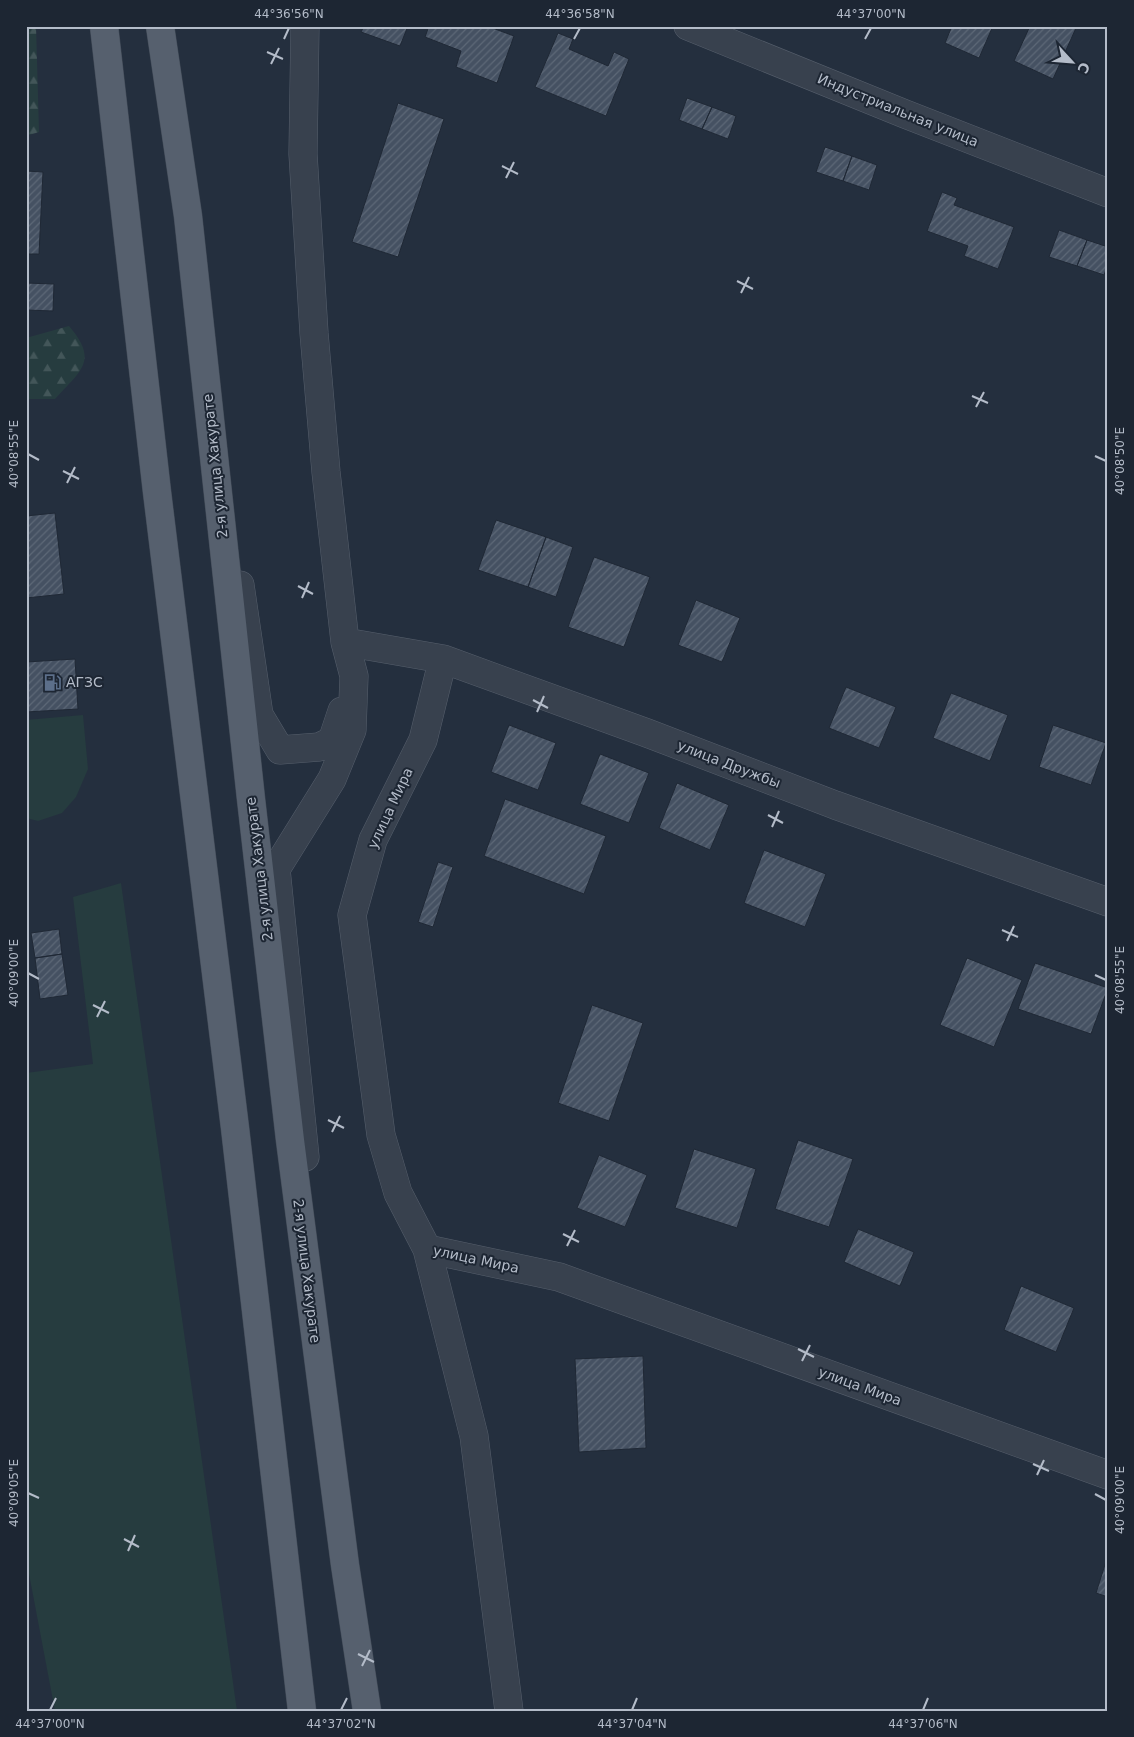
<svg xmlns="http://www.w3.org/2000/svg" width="1134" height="1737" font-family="'DejaVu Sans',sans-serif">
	<defs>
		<pattern id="forest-firs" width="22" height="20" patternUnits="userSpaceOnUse" patternTransform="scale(1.25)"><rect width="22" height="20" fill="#263c3f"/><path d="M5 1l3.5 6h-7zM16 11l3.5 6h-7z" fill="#435659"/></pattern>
		<pattern id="building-hatch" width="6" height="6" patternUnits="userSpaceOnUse" patternTransform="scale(1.25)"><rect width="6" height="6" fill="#455162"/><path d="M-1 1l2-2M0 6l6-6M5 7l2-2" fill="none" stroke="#5d6877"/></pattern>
	</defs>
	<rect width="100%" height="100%" fill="#242f3e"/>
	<path fill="#263c3f" d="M83,715L88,769L76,797L62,813L38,821L26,818V720Z
		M121,883L237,1711H55L26,1558V1073L93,1064L73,897Z"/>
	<path fill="url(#forest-firs)" d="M26,26H36L39,132L26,136Z
		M69,326C99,361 81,370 55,399H26V338Z"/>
	<path fill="url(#building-hatch)" stroke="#1f2835" d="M364,26H408L400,46L361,32Z
		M429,26H487L514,36L497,83L456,67L461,51L425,37Z
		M952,26H993L979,58L945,43Z
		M1030,26H1072L1076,28L1053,79L1014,61Z
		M558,33L573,39L569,49L608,66L614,52L629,59L606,116L535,87Z
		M687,98L712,107L702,129L679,120Z
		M398,103L444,119L398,257L352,242Z
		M712,107L736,116L728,139L702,129Z
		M825,147L852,156L843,181L816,172Z
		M852,156L877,165L869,190L843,181Z
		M26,171L43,172L39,254H26Z
		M942,192L957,198L954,205L1014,227L998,269L964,256L968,246L927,231Z
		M1059,230L1087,240L1077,266L1049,257Z
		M1087,240L1108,247V264L1104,275L1077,266Z
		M26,283L54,284L53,311L26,310Z
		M55,513L64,594L26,598V516Z
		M496,520L546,537L528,587L478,570Z
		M546,537L573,547L556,597L528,587Z
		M594,557L650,577L624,647L568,627Z
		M696,600L740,618L722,662L678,645Z
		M75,659L78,709L26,712V662Z
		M846,687L896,707L879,748L829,728Z
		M951,693L1008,715L990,761L933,738Z
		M509,725L556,743L538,790L491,772Z
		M1053,725L1106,743L1091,785L1039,767Z
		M600,754L649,773L629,823L580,804Z
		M677,783L729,805L710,850L659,828Z
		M505,799L606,836L584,894L484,856Z
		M764,850L826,874L805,927L744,903Z
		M438,862L453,867L433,927L418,922Z
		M59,929L62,954L35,958L31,933Z
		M62,954L68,995L40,999L35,958Z
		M967,958L1022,980L994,1047L940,1025Z
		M1035,963L1108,988L1091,1034L1018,1009Z
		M592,1005L643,1023L609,1121L558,1103Z
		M798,1140L853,1159L829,1227L775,1209Z
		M694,1149L756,1169L737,1228L675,1208Z
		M599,1155L647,1175L625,1227L577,1208Z
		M858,1229L914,1252L900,1286L844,1262Z
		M1021,1286L1074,1308L1056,1352L1004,1330Z
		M643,1356L646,1448L579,1452L575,1359Z
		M1108,1555V1597L1096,1593Z"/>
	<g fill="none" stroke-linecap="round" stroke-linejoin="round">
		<defs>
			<path id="street" d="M305,26L303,154L314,333L326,472L345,642L354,676L352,730L332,779L276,869L305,1157
				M688,26L905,114L1108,193
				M240,585L259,715L280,750L319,747L332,741L342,711
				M345,642L443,659L647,733L835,805L1108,902
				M443,659L423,740L373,840L352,915L381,1135L398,1193L427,1249L559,1277L1108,1475
				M427,1249L474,1436L509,1711"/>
			<path id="primary" d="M104,26L157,492L235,1128L302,1711
				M160,26L188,216L251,799L290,1140L345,1565L367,1711"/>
		</defs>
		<use href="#street" stroke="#565f6c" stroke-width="29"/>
		<use href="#primary" stroke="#414a57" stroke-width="29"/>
		<use href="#street" stroke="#38414e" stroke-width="28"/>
		<use href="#primary" stroke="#56606e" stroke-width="28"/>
	</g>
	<path fill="none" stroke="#b4bcc9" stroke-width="2" d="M284,39L289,28M574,39L580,28M865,39L871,28M267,52L283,59M271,64L279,48M502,166L518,174M506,178L514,162M737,281L753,289M741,293L749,277M972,396L988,403M976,407L984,392M28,454L39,460M1095,456L1106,461M63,471L79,479M67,483L75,467M298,586L313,594M302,598L309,582M533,700L548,708M537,712L544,696M768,815L783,823M772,827L779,811M1002,930L1018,937M1007,941L1014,926M28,973L39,979M1095,975L1106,980M93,1005L109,1013M97,1017L105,1001M328,1120L344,1128M332,1132L340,1116M563,1234L579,1242M567,1246L575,1230M798,1349L814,1357M802,1361L810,1345M1033,1464L1049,1471M1037,1475L1044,1460M28,1493L39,1498M1095,1494L1106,1500M124,1539L139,1547M128,1551L135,1535M358,1654L374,1662M362,1666L370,1650M50,1710L56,1698M341,1710L347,1698M632,1710L637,1698M923,1710L928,1698"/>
	<defs>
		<symbol id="fuel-bare" viewBox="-9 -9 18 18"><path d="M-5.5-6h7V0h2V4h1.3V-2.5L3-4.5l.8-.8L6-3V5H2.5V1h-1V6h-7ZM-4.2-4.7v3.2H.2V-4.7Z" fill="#5c6f8a" stroke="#1d2633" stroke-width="2.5" paint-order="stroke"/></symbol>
	</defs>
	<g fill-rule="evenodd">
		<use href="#fuel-bare" x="40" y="670" width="25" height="25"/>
	</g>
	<g text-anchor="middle" stroke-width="4" stroke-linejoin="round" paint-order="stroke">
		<g font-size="14" fill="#b4bcc9" stroke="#1d2633">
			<text transform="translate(898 110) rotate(22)" y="5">Индустриальная улица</text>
			<text transform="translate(215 466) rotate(-96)" y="5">2-я улица Хакурате</text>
			<text transform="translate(729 764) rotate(21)" y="5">улица Дружбы</text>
			<text transform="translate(390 808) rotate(-65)" y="5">улица Мира</text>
			<text transform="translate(259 869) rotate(-97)" y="5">2-я улица Хакурате</text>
			<text transform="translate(476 1259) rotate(12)" y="5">улица Мира</text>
			<text transform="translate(307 1271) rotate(83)" y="5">2-я улица Хакурате</text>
			<text transform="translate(860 1386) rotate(20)" y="5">улица Мира</text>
		</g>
		<g font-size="14" fill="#b4bcc9" stroke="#1d2633" text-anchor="start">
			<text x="66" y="687">АГЗС</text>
		</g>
	</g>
	<rect width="1134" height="1737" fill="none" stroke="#1d2633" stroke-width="55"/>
	<g transform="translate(1072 62) rotate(116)" stroke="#1d2633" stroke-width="4" paint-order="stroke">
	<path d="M0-4L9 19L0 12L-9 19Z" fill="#b4bcc9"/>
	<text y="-8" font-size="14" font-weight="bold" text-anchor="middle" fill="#b4bcc9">С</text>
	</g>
	<rect x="28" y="28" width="1078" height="1682" fill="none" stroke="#b4bcc9" stroke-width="2"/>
	<g font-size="12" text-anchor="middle" fill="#b4bcc9">
		<text x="289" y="18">44°36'56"N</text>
		<text x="580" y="18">44°36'58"N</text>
		<text x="871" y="18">44°37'00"N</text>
		<text transform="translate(14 454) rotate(-90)" y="4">40°08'55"E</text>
		<text transform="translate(1120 461) rotate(-90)" y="4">40°08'50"E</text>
		<text transform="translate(14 973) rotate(-90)" y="4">40°09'00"E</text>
		<text transform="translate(1120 980) rotate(-90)" y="4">40°08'55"E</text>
		<text transform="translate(14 1493) rotate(-90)" y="4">40°09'05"E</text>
		<text transform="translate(1120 1500) rotate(-90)" y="4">40°09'00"E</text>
		<text x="50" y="1728">44°37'00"N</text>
		<text x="341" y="1728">44°37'02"N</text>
		<text x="632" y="1728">44°37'04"N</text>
		<text x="923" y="1728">44°37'06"N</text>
	</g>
</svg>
